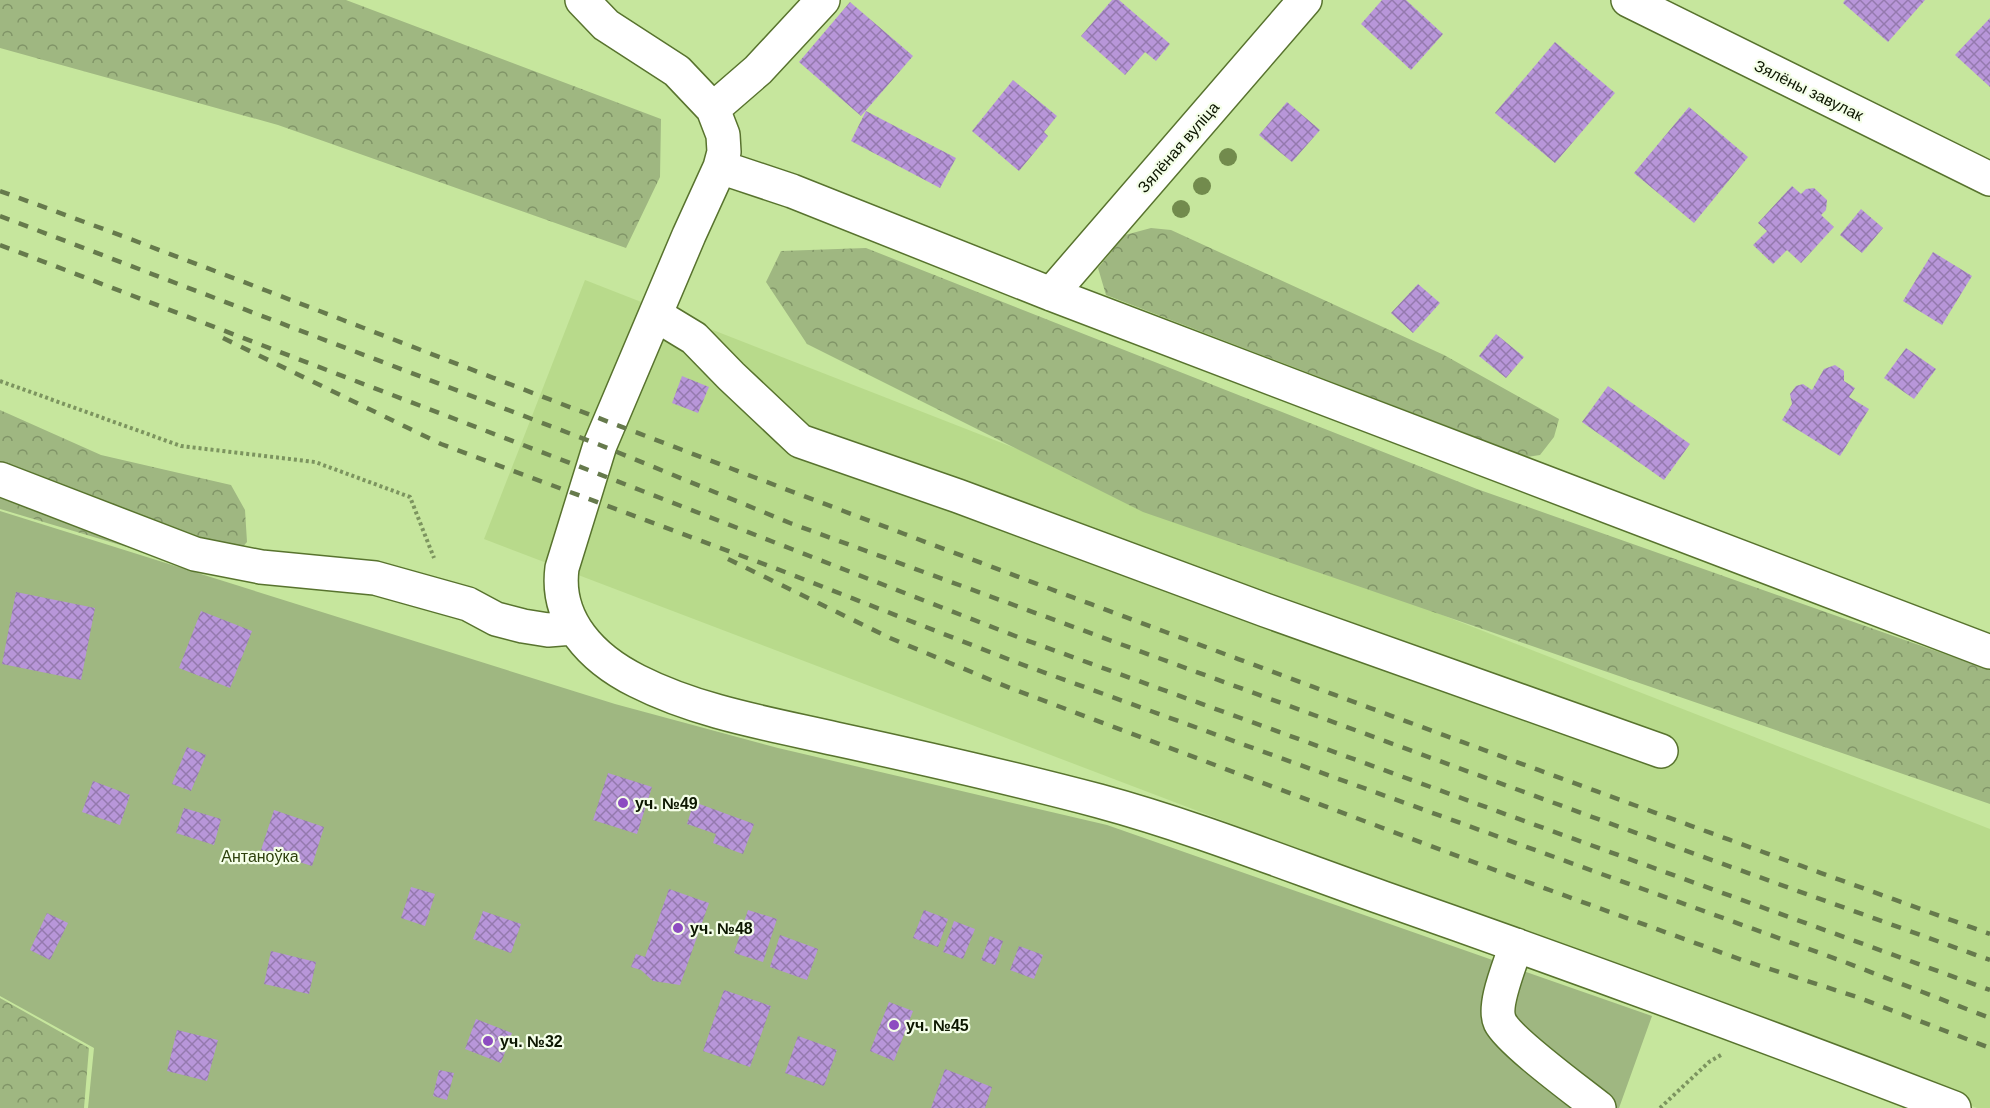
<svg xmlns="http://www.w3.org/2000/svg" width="1990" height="1108" font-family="Helvetica,sans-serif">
	<defs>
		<pattern id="forest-crowns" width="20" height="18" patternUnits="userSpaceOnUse" patternTransform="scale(1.5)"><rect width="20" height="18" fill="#9fb781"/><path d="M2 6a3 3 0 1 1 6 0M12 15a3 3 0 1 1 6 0" fill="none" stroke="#809467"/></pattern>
		<pattern id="building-cross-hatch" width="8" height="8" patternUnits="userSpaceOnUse" patternTransform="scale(1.5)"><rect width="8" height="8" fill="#b896d9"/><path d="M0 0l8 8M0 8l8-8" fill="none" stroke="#9479ae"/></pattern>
	</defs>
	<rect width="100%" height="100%" fill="#c6e69d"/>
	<path fill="#b8da8b" d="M585,280L1990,829V1108H1977L484,539Z"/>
	<path fill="url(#forest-crowns)" d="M0,0H346L661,119L660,177L626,248L278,125L0,48Z
		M1151,228L1171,230L1444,355L1559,419L1554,437L1540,455L1527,457L1106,295L1098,268L1125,235Z
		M866,248L1477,489L1990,670V804L1143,512L807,344L766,282L781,251Z
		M0,410L101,455L231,485L245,510L247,542L227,564L204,570L0,509Z
		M0,998L89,1048L84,1108H0Z"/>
	<path fill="#9fb781" d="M0,511L615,704L778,748L1107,825L1652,1016L1619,1108H88L94,1048L0,996Z"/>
	<path fill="url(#building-cross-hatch)" d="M1112,0H1119L1170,44L1156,61L1145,52L1125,75L1081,36Z
		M1382,0H1406L1443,34L1411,70L1361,24Z
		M1845,0H1925L1888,42L1843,3Z
		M850,2L913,56L861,116L799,62Z
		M1990,18V87L1955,55Z
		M1555,42L1615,93L1555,163L1495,113Z
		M1013,80L1057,116L1044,132L1048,136L1019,171L972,131Z
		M1287,102L1320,130L1292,162L1259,135Z
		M1689,107L1748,157L1694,223L1634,173Z
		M866,111L956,158L940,188L851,141Z
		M1792,186L1801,194L1806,189L1814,188L1827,200L1826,210L1821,215L1834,227L1801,263L1787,250L1773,264L1753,245L1767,231L1758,223Z
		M1861,209L1883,228L1862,253L1840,235Z
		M1933,252L1972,276L1942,325L1903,301Z
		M1418,284L1440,303L1413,333L1391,313Z
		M1496,334L1524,357L1506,378L1479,356Z
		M1906,348L1936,369L1914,399L1884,378Z
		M1835,365L1844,371V381L1855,388L1849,397L1869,409L1840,456L1782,420L1792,404L1790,394L1796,386L1803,384L1812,390L1824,369Z
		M682,376L709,387L698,413L672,403Z
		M1608,386L1690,444L1664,480L1582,422Z
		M16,592L95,608L81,680L2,664Z
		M201,611L252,631L230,688L179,668Z
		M187,747L206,755L191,791L172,784Z
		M608,773L652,787L637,834L593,820Z
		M93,781L130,795L120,825L82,812Z
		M694,802L754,824L743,854L713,843L716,834L687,824Z
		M184,808L221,819L214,845L176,833Z
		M274,810L324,827L312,866L261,850Z
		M411,887L435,894L425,926L401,918Z
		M669,889L709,903L680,985L653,981L641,970L631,967L636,954L645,957Z
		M748,910L777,919L763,962L734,953Z
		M924,910L948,919L938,947L913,938Z
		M483,911L521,924L511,953L473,939Z
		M47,913L68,923L50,960L30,950Z
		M954,921L975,929L963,959L943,952Z
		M780,935L818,949L807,980L770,967Z
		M990,936L1003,941L995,965L981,960Z
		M1019,946L1043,955L1034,979L1010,970Z
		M271,951L316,962L309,994L264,984Z
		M724,990L771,1006L750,1067L703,1051Z
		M889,1002L913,1011L894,1061L870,1051Z
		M476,1019L512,1033L501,1063L465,1049Z
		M177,1030L218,1040L207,1081L167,1071Z
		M798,1036L837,1050L824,1086L785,1073Z
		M945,1069L992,1087L985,1108H931Z
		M439,1070L454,1073L447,1100L433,1096Z"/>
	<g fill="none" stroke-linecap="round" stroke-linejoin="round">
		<defs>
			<path id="minor" d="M582,0L606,25L677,71L713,109L723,135L724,152L720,167L689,235L600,445L562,568C555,621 593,659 637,681C698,712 770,724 836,739C924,758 1012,778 1099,801C1195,827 1289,865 1383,898C1574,965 1765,1035 1954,1108
				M1628,0L1990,179
				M713,109L758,70L823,0
				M720,167L792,191L1051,294L1990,652
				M1051,294L1305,0
				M656,315L694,338L731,376L800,441L958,496L1265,610L1661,751
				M0,479L195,554L261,567L375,578L468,604L496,619L523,626L548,630L573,628
				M1516,945C1511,963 1492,1005 1500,1022C1509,1041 1579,1092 1599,1108"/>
		</defs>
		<use href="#minor" stroke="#58732e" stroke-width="36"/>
		<path stroke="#7c945f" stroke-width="4" stroke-dasharray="3 3" stroke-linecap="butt" d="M0,381L181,446L315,462L410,497L434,558
			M1660,1108L1709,1062L1721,1055"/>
		<use href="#minor" stroke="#fff" stroke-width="33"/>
		<path stroke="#667a4c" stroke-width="4.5" stroke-dasharray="10 10" stroke-linecap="butt" d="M0,191C204,265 406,345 609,422C1068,597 1528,768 1990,934
			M0,216L600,445L790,523L1606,822L1990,960
			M0,245L591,471L1023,639L1990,990
			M223,338L441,444L785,572L1018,663L1842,961L1990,1018
			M728,559L890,638L1010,688L1500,872L1742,960L1857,997L1990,1048"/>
	</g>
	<g fill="#728b4d">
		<circle cx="1228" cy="157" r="9"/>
		<circle cx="1202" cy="186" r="9"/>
		<circle cx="1181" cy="209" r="9"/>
	</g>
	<g fill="#8d4cc1" stroke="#f4fee8" stroke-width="2">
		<circle cx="623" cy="803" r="6"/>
		<circle cx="678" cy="928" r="6"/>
		<circle cx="894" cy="1025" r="6"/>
		<circle cx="488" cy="1041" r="6"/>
	</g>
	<g text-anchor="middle" stroke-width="4.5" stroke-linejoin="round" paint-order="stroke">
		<g font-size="16" fill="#0c1600" stroke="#f4fee8">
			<text transform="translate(1809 90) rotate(26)" y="6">Зялёны завулак</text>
			<text transform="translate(1178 147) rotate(-49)" y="6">Зялёная вуліца</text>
		</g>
		<g font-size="16" font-weight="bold" fill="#0c1600" stroke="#f4fee8" text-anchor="start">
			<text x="635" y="809">уч. №49</text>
			<text x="690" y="934">уч. №48</text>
			<text x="906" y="1031">уч. №45</text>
			<text x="500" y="1047">уч. №32</text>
		</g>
		<g font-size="16" fill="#2d400c" stroke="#f4fee8">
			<text x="260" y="862">Антаноўка</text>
		</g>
	</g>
</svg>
